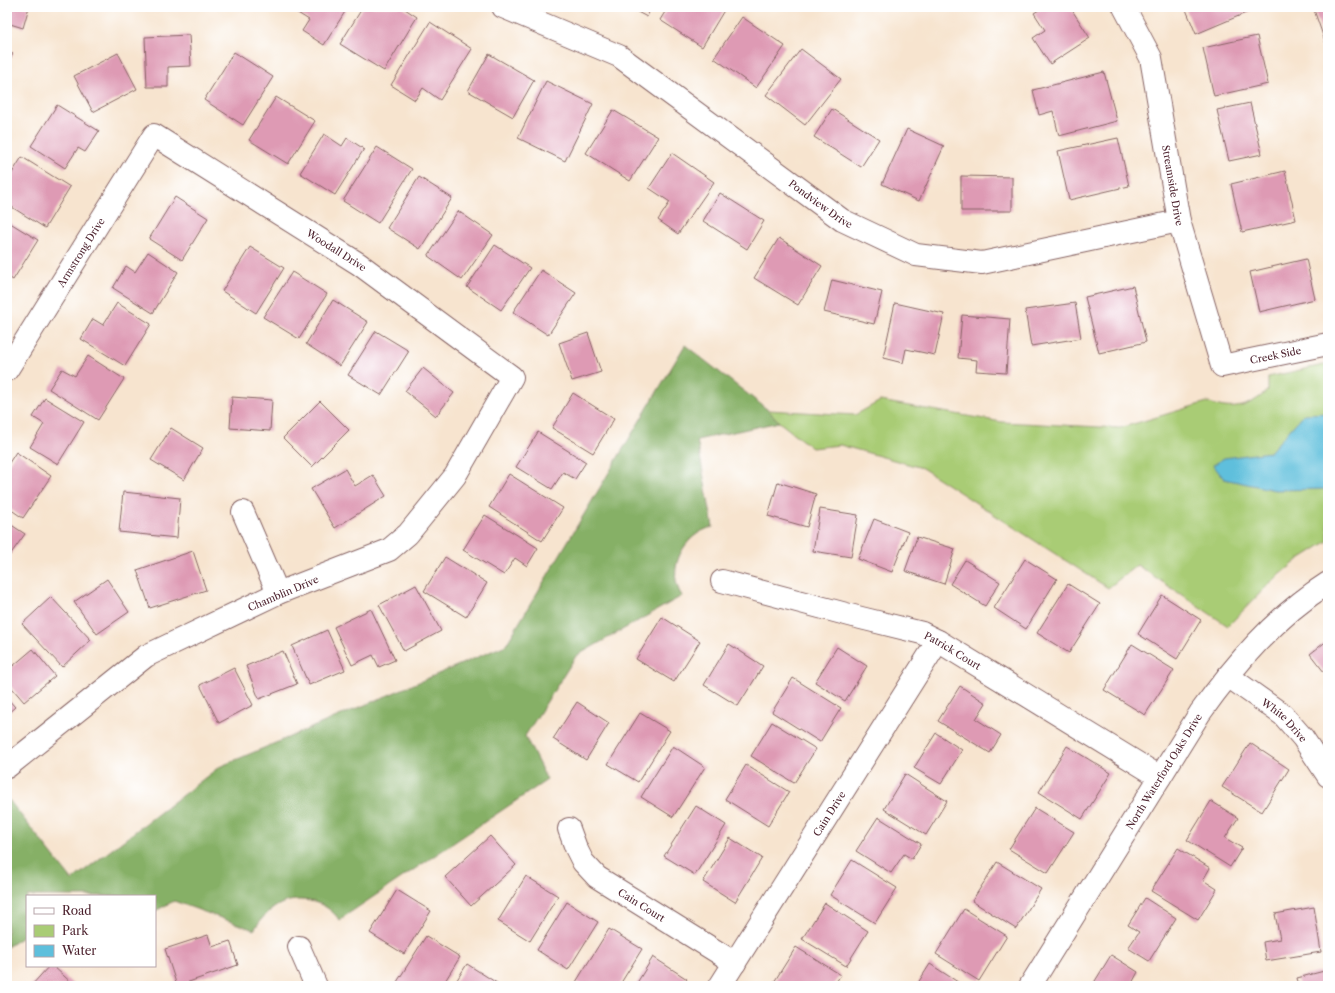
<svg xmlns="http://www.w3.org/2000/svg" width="1335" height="993" font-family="'Libre Caslon Text',serif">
	<rect width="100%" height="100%" fill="#fff"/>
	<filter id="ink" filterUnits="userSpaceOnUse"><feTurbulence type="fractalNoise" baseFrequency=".025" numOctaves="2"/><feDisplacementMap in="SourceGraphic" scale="8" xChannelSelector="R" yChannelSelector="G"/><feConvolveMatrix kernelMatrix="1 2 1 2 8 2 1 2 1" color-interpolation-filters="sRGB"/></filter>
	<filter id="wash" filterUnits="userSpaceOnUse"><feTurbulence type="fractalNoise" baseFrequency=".012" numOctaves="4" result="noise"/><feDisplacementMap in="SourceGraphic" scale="16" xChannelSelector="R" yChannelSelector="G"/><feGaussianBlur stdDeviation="0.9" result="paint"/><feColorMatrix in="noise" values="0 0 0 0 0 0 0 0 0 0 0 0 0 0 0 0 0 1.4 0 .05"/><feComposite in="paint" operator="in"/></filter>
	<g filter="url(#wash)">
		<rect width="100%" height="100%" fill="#f7e4cf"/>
		<path fill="#a9cc75" stroke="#7a7650" d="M1328,364V541L1298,560L1270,583L1228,626L1137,565L1108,588L922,468L840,445L812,448L779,422L768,410L855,415L880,401L1002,422L1120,428L1207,402C1231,412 1249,408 1268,390V377Z"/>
		<path fill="#86b066" stroke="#686848" d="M685,345L768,410L779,422L697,440L713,527C684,533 665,570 682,596L576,656L525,736L547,780L339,920C335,913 327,907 320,904C291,893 269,905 254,930L174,901L155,911V896H27V934L7,947V802L9,800L72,880L219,767L506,645Z"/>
		<path fill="#5ebfdc" stroke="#546f84" d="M1328,413V489L1275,490L1224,479L1213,465L1224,458L1270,452L1304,414Z"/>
		<g id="blocks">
			<path fill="#de9ab4" d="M7,7H29L23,28L7,23Z
				M288,7H348L324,45L302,31L309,20Z
				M363,7H402L417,17L384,71L340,44Z
				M628,7H651L647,17Z
				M668,7H726L702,47L660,20Z
				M1044,7H1070L1090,38L1050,64L1033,38L1045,30L1034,13Z
				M1185,7H1260L1196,34Z
				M1313,7H1328V50Z
				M742,17L785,46L756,88L714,58Z
				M430,22L472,49L440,100L423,88L415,100L391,85Z
				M189,35L191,66L168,67V87H147L145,37Z
				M1257,36L1268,84L1214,96L1203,48Z
				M801,49L841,79L805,125L766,95Z
				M7,50L13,54L7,64Z
				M234,52L273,77L243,125L204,100Z
				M118,53L137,89L93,112L74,76Z
				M489,54L534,80L513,117L468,91Z
				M1104,72L1117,121L1059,136L1053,111L1039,115L1033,90Z
				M546,81L593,104L565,161L518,138Z
				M276,97L315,121L288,164L249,140Z
				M1250,103L1262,154L1229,161L1217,110Z
				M57,105L99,131L85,152L78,148L65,168L31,146Z
				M832,109L879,139L861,167L814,137Z
				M613,110L658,137L630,181L586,153Z
				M907,129L944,146L919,201L882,184Z
				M324,134L342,146L347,138L364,149L335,195L300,173Z
				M1118,138L1129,186L1069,200L1058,151Z
				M377,147L412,169L378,223L343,201Z
				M672,153L714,182L678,234L658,220L670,202L649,188Z
				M22,157L70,187L45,228L7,204V181Z
				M1285,171L1296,220L1242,232L1231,184Z
				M961,176L1012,177V211H961Z
				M419,177L452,198L420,249L387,228Z
				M720,193L764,221L747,249L703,221Z
				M175,197L208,218L182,260L149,239Z
				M458,211L493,235L462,280L428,256Z
				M7,221L38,240L13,280L7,276Z
				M779,238L822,266L798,305L754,278Z
				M495,245L530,268L501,310L467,287Z
				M250,247L284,268L256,313L222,291Z
				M148,252L178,272L153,313L113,288L126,266L135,272Z
				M1306,259L1315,299L1259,312L1250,272Z
				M541,270L576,293L548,335L513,312Z
				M292,272L327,294L299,339L263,317Z
				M832,280L882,292L874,324L824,312Z
				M1133,286L1146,342L1099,353L1085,297Z
				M333,300L368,322L340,366L306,344Z
				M117,303L151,324L125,366L81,339L93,319L103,325Z
				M895,303L944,314L935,355L906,349L903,363L883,358Z
				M1075,303L1081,338L1031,346L1025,310Z
				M962,315L1010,319L1006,373L976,371L977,360L958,358Z
				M376,331L409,351L381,395L348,375Z
				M588,333L601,372L572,381L559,343Z
				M88,356L124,379L98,420L49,389L62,369L75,376Z
				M423,368L454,393L436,416L405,391Z
				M573,393L614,419L593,453L552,428Z
				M232,397L272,400L270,431L230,428Z
				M45,398L84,422L58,464L30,447L44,424L33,417Z
				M320,401L349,430L312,467L283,438Z
				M171,428L203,448L184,480L151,460Z
				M538,432L586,462L575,479L563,472L552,489L516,467Z
				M16,452L51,476L23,518L7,507V466Z
				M345,469L355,486L373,475L386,496L335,528L311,489Z
				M509,474L563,508L542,541L489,507Z
				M778,482L816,494L807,527L768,516Z
				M123,492L180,498L177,538L119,532Z
				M820,509L858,515L851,557L813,551Z
				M485,515L538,548L527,566L515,558L504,575L463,550Z
				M874,519L908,532L892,572L858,559Z
				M7,522L25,534L7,559Z
				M917,537L955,549L944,584L905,571Z
				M193,551L206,590L150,608L137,570Z
				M445,557L487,583L466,617L424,591Z
				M1025,559L1057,579L1026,629L994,608Z
				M965,560L1000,582L985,606L950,584Z
				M107,579L129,612L97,634L74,602Z
				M1068,584L1100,604L1069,653L1037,633Z
				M416,585L441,631L404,651L379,605Z
				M1162,595L1201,620L1177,659L1138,634Z
				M51,597L91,640L62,667L22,624Z
				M371,609L395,660L379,667L373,655L352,665L334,627Z
				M662,617L700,641L674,682L636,659Z
				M327,630L345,670L309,685L292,646Z
				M1328,640V677L1310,654Z
				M729,644L763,666L738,706L704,685Z
				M1132,644L1174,670L1145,715L1104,690Z
				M837,647L867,666L845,701L815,682Z
				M33,649L55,676L24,702L7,682V671Z
				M283,651L297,684L259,699L246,666Z
				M234,668L253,705L219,723L200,685Z
				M793,678L841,708L820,742L772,712Z
				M960,686L986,703L976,719L1001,735L990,753L938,721Z
				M7,698L15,707L7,714Z
				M577,702L609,723L586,760L553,739Z
				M640,713L670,731L638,782L608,764Z
				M772,722L816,749L794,783L751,756Z
				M936,733L962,750L941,784L914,768Z
				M1250,743L1289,769L1262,812L1222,787Z
				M673,746L705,767L673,817L641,797Z
				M1067,746L1111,773L1082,819L1039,792Z
				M746,765L789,792L768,826L725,799Z
				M905,774L947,801L926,835L884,809Z
				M1211,801L1238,818L1225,838L1242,848L1230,867L1187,840Z
				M696,806L726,825L695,875L664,856Z
				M1035,808L1074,832L1048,873L1009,849Z
				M878,817L921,844L912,859L904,854L891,873L856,851Z
				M490,836L516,865L471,906L445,877Z
				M730,838L762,858L735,902L703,882Z
				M1178,848L1210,868L1203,880L1217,889L1198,920L1151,891Z
				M852,860L897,888L875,923L830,895Z
				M997,862L1041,889L1016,929L972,901Z
				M526,876L558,896L530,941L498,921Z
				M397,890L431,911L404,954L370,933Z
				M1145,898L1176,918L1149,961L1128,948L1139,932L1128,925Z
				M567,902L598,922L568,970L537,950Z
				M825,903L868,931L846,966L802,939Z
				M1314,907L1321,952L1266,961L1263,942L1280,939L1275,914Z
				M964,909L1007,936L979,981L936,954Z
				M609,929L642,949L619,986H583L576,982Z
				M208,935L212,947L230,941L238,965L177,986L165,949Z
				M426,936L460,957L442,986H404L397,982Z
				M796,947L841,975L833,986H781L774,982Z
				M1111,955L1138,972L1131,985L1133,986H1092Z
				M653,957L687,979L682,986H635Z
				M467,964L500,985L499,986H453Z
				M930,964L964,986H916Z
				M49,966H53L75,986H31Z
				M1328,970V986H1299L1297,978Z"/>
		</g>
	</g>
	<g filter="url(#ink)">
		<use href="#blocks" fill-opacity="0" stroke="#876464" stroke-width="1"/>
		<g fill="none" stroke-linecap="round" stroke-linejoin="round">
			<defs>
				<g id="minor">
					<path id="s1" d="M503,7L619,56L842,220L916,255L982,263L1179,221"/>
					<path id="s2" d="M1124,7L1151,58L1179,221L1222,366L1328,344"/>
					<path id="s3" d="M7,370L154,135L359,264L512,377L455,476L408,534L389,550L278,593L146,656L7,767"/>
					<path d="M243,512L278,593"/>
					<path id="s4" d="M722,581L861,618L922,633L938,641L1160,777"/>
					<path id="s5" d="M1228,676L1283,715L1303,738L1328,776"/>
					<path id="s6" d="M569,829L576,848L583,862L597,877L735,963"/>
					<path d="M299,947L316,986"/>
					<path id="s7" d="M720,986L938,641"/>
					<path id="s8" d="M1030,986L1200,713C1235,664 1276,616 1328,583"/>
				</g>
			</defs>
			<use href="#minor" stroke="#876464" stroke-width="24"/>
			<use href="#minor" stroke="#fff" stroke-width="22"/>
		</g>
	</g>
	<g text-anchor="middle" stroke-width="3" stroke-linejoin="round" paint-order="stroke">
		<g font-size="10" fill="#4a1f2b" stroke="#fff">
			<text dy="4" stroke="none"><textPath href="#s2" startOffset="187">Streamside Drive</textPath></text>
			<text dy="4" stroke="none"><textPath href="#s1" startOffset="376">Pondview Drive</textPath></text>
			<text dy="4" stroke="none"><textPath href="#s3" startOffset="493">Woodall Drive</textPath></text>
			<text dy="4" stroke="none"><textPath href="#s3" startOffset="139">Armstrong Drive</textPath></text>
			<text dy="4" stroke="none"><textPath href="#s2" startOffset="429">Creek Side</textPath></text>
			<text transform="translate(283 593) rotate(-23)" y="4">Chamblin Drive</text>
			<text dy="4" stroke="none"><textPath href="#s4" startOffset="242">Patrick Court</textPath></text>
			<text dy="4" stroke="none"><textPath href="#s5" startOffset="72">White Drive</textPath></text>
			<text dy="4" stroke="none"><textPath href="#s8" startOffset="253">North Waterford Oaks Drive</textPath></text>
			<text dy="4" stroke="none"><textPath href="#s7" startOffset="204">Cain Drive</textPath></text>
			<text dy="4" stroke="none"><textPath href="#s6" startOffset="109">Cain Court</textPath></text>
		</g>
	</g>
	<rect width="1335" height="993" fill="none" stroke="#fff" stroke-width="24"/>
	<rect x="26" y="895" width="130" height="72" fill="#ffffff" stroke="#b7a5aa"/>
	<rect x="34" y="908" width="20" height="6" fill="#ffffff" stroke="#b7a5aa"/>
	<text x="62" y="915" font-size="12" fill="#4a1f2b">Road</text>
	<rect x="34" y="925" width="20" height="12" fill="#a9cc75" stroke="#b7a5aa"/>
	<text x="62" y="935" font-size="12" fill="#4a1f2b">Park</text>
	<rect x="34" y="945" width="20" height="12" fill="#5ebfdc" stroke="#b7a5aa"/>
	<text x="62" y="955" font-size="12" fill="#4a1f2b">Water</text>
</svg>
